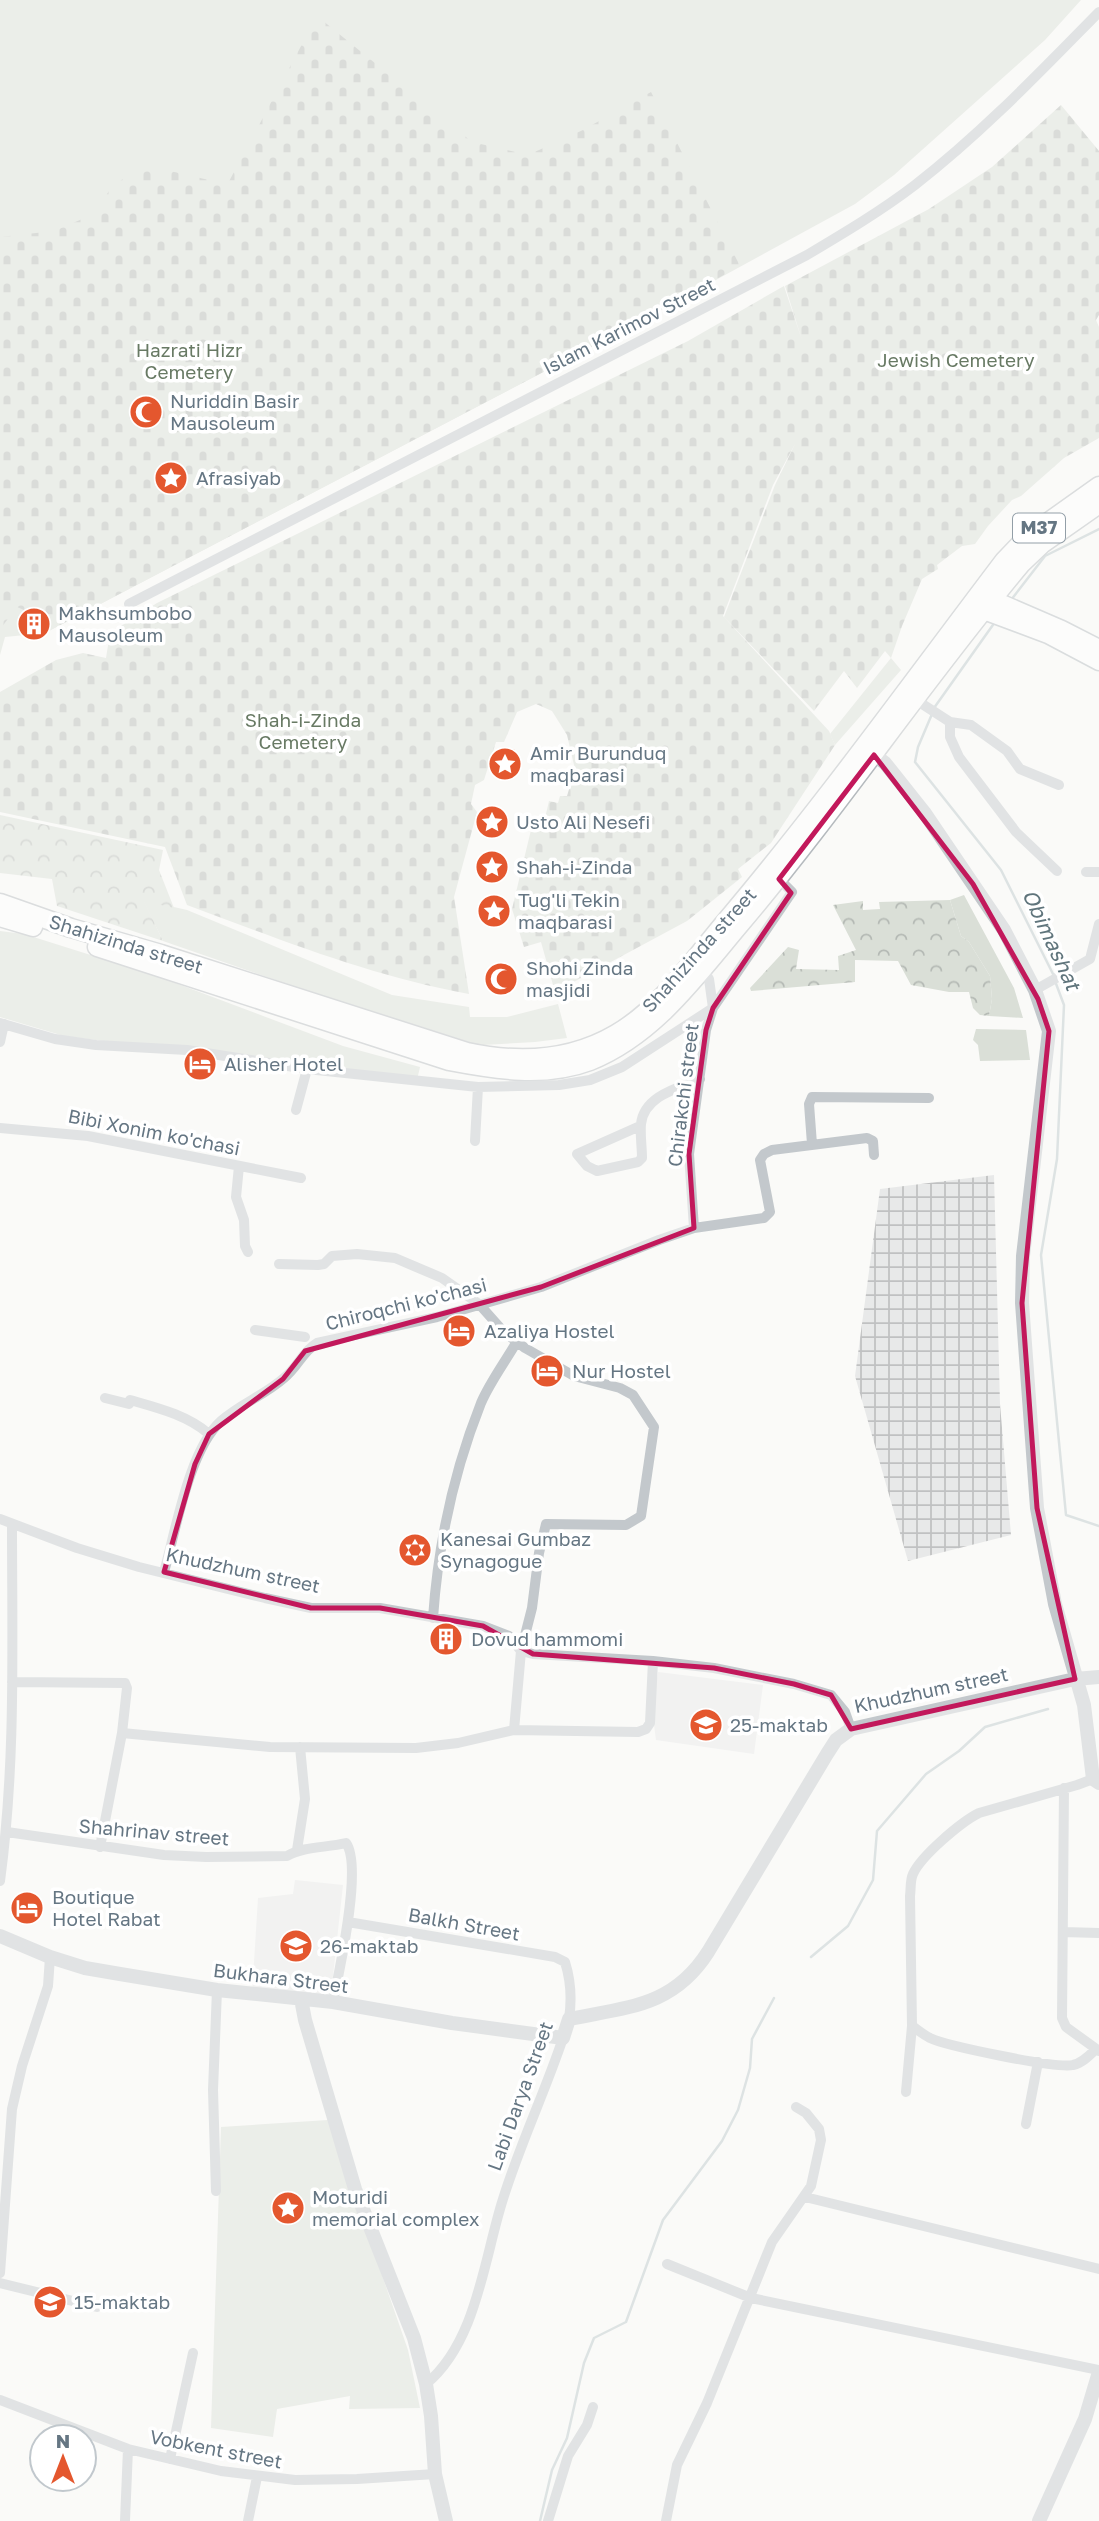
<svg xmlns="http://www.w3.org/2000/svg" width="1099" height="2521" font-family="'Golos Text',sans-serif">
	<defs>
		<pattern id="industrial-grid" width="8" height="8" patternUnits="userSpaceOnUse" patternTransform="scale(1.75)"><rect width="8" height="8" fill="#e8e9e9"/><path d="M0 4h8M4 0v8" fill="none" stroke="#c0c1c2"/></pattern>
		<pattern id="forest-crowns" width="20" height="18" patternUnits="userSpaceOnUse" patternTransform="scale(1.75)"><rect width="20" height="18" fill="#dadfd7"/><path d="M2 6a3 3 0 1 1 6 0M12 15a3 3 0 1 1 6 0" fill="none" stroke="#b4b9b4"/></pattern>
		<pattern id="cemetery-stones" width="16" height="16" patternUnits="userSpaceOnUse" patternTransform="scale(1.75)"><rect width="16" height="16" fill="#dadfd7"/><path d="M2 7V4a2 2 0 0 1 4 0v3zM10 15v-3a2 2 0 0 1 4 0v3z" fill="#b4b9b4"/></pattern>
	</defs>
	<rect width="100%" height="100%" fill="#fafaf8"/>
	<path fill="#e8e9e9" d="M658,1672L763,1685L754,1754L656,1740L652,1709Z
		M295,1880L343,1885L330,2003L252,1995L258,1898L293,1894Z"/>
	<path fill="url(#industrial-grid)" d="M994,1175L1000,1404L1011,1535L908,1561L855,1376L880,1189Z"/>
	<path fill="#dadfd7" d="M0,0H1081L1045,40L894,175L855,204L639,322L45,633L5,637L0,655Z
		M891,658L901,670L835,745L830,734Z
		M964,895L1014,988L1023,1018L989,1016L992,999L990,976L969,942L961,936L950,900Z
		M143,900L187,910L392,995L469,1007L470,1017H507L558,1004L567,1038L535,1042L483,1045L472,1043L290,985L163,941Z
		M0,931L24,934L154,975L343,1046L420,1067L417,1080L64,1036L0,1017Z
		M976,1029L1026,1030L1030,1060L980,1061L978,1045L973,1040Z
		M328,2120L408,2350L420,2408L349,2409L350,2396L277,2409L273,2437L211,2428L221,2127Z"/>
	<path fill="url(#forest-crowns)" d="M0,815L163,850L159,870L174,908L144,901L163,941L57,906L52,879L0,873Z
		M950,900L961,936L969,942L990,976L992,999L989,1016L980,1015L973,1008L969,992H949L911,985L898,961L855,960V982L751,991L750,988L788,947L799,950L796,969L839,970L838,956L856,950L833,905L863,901V910L880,909L879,902Z"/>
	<path fill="url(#cemetery-stones)" d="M317,16L472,142L528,155L583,130L651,92L740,266L639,322L45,633L40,611L31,613L17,607L1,628L0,639V237L54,231L94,214L111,188L132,172L166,170L213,181L226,187Z
		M1061,105L1099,151V315L1096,320L1099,327V438L1064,458L1021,496L1012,500L988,526L975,544L962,546L937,565L938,569L922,579L902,626L891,658L885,651L857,688L844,671L814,711L724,617L775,485L795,444L773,485L723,616L829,731L835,745L771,843L738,869L742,877L687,921L555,992L541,942L524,947L512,909L531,830L542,831L549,801L558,803L560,796H567L575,769L567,735L552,711L536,704L517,712L504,742H496L484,780L475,785L471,804L477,812L454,897L469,994C370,976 281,940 187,905L165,847L0,812V692L56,660L83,653L106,658L110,633L157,603L688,341L784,286L802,340L785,286L929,209L992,167Z"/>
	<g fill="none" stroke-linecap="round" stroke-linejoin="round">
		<path stroke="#bbc7cb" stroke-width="2.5" d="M1011,600L1045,556L1099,529
			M934,708L995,622
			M932,714L918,747L915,762L1001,870L1053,974
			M1055,981L1064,1005L1057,1159L1041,1255L1066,1515L1099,1526
			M811,1957L848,1926L873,1880L877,1831L926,1774L959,1751L985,1727L1048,1709
			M540,2521L552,2470L567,2438L584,2363L594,2338L626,2322L663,2220L722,2141L738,2110L750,2068L752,2039L774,1998"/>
		<defs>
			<path id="secondary" d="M981,594L1062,629L1099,648
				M973,607L1048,635L1099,662"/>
			<path id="primary" d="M0,903L71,928L161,954L467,1052C518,1063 570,1061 616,1034C661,1008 693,960 726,921C823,806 913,681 1004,561L1026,538L1099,486
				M0,917L33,927
				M97,947L449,1061C496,1070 545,1078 590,1061C655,1035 697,975 741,923C839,807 923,681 1021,564L1042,544L1099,504"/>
		</defs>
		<use href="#secondary" stroke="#b3babf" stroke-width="19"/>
		<use href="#primary" stroke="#b5babe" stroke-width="21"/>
		<path stroke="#c3c8cc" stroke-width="10" d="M129,604L807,255C844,233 881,211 915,185C982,133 1040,72 1099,12
			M916,700L950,722V737L959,757L1016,832L1057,871
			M950,722L971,725L1007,751L1020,769L1059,785
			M1086,872H1099
			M1035,990L1090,959L1099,924
			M0,1023L55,1039L96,1045L187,1050L307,1069L478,1087L559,1085L590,1080L622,1067L713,1008L792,892L779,879
			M0,1042L4,1024
			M296,1110L307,1069
			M640,1126L577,1154L587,1166L597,1171L638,1162L642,1158C642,1147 640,1135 641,1124C644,1096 678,1088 700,1079
			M0,1128L88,1136L301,1178
			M475,1141L478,1087
			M812,1144L809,1104L812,1097L929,1098
			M239,1166L236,1197L244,1220L245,1246L248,1252
			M694,1228L689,1154L706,1030L713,1008L709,979L703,969
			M279,1264L318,1265L324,1264L332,1256L357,1254L395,1258L442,1278L479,1304L503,1331L525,1348L574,1376L620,1388L633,1395L654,1427L641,1516L626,1525L546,1524L539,1553L532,1608L521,1651L514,1730
			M255,1330L305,1337
			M105,1398L129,1404L130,1400C158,1408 187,1415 209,1434
			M0,1519L77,1548L139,1567L265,1598L311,1608H380L483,1626L509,1636L521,1651L533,1654L653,1661L714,1668L794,1684L831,1695L845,1712L851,1729
			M164,1572C176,1530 189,1450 221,1421C240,1404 265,1395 284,1378C298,1367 302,1352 317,1343L437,1317L541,1287L659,1240L694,1228L764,1218L770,1212L760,1160L764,1154L772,1150L867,1138L873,1141L874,1155
			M433,1618C438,1545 454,1471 481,1403C490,1382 505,1362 516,1343
			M12,1682L125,1683L127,1688L122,1733L100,1847
			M122,1733L270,1747L416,1748L458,1743L514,1730L638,1732L646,1729L650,1723L653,1661
			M1064,1788L1062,2018L1066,2027L1099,2051
			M7,1832L164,1855L206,1857L287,1856C304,1846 326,1848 346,1843C363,1866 339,1972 333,2002
			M297,1850L305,1799L300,1747
			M0,1881C16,1763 12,1644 12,1525
			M348,1922L555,1957L565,1962C571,1981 572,1999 569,2019
			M1063,1932L1099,1933
			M912,2026C918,2030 924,2035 930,2038C947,2046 1057,2069 1073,2065C1082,2063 1089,2056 1095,2050
			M906,2092L912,2026L910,1896C911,1889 910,1880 913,1874C921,1856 961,1822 979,1813L1077,1785L1093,1779
			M1026,2124L1038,2062
			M216,2191L213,2090L217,1990
			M805,2197L1099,2269
			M667,2264L751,2298L1099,2370
			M0,2273L12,2109L22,2066L48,1986L50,1957
			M0,2283L97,2307
			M426,2384C477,2342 484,2258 503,2199C520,2144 545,2092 563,2038
			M0,2400L128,2449L221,2471L295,2480L357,2479L435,2474
			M170,2459L193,2353
			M125,2521L128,2449
			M248,2521L257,2477
			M548,2521L568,2456L587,2425L593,2407
			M666,2521L677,2465L707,2403L772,2242L811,2186L821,2140L819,2129L806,2113L796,2107"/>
		<path stroke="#c3c8cc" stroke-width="14" d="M867,749L885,763L924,812L1004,930L1035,990L1049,1031L1023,1256L1022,1303L1037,1508L1055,1604L1084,1705L1093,1779L1099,1783
			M0,1936L50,1957L85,1968L120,1974L217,1990L333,2002L452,2023L563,2038L569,2019C627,2007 673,2007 708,1952L827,1754L836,1740L851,1729L1075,1679L1099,1677
			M301,1999L305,2020L355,2189L414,2338L426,2384L431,2416L435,2474L446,2521
			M1039,2521L1085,2419L1099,2372"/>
		<use href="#secondary" stroke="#fff" stroke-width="16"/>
		<use href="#primary" stroke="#fff" stroke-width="18"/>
	</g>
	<path d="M0 0H1099V2521H0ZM874,755L973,884L1038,999L1049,1031L1022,1303L1037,1508L1075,1679L851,1729L831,1695L794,1684L714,1668L533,1654L483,1626L380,1608H311L164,1572L195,1464L209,1434L283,1379L305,1351L541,1287L694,1228L689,1154L706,1030L713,1008L791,893L779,879Z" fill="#fafaf8" fill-opacity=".55" fill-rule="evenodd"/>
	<path fill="none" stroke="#c2185b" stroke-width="5" stroke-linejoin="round" d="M874,755L973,884L1038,999L1049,1031L1022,1303L1037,1508L1075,1679L851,1729L831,1695L794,1684L714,1668L533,1654L483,1626L380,1608H311L164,1572L195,1464L209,1434L283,1379L305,1351L541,1287L694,1228L689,1154L706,1030L713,1008L791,893L779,879Z"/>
	<defs>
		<symbol id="mosque-disc" viewBox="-11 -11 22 22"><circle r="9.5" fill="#e4572e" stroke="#fff"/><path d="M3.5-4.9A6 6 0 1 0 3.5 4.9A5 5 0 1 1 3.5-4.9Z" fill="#fff"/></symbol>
		<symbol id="sight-disc" viewBox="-11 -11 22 22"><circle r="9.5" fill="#e4572e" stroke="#fff"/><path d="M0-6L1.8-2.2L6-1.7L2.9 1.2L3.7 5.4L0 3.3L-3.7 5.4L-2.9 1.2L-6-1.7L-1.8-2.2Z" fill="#fff"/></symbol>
		<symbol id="building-disc" viewBox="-11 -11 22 22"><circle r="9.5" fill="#e4572e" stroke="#fff"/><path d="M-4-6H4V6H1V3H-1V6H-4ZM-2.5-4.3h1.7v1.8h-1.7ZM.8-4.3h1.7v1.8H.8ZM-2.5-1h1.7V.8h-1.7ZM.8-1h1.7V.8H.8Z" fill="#fff"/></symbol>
		<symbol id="hotel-disc" viewBox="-11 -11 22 22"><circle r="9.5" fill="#e4572e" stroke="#fff"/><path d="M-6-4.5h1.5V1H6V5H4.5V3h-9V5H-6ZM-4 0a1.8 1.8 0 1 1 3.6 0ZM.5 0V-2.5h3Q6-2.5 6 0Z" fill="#fff"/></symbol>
		<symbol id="synagogue-disc" viewBox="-11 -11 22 22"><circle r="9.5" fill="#e4572e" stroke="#fff"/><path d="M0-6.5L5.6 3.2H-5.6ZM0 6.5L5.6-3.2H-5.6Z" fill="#fff"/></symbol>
		<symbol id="school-disc" viewBox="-11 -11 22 22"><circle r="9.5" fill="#e4572e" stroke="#fff"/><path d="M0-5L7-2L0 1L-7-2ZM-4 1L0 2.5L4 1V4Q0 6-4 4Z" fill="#fff"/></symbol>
	</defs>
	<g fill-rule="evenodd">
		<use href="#mosque-disc" x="127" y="393" width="38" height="38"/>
		<use href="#sight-disc" x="152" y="459" width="38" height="38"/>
		<use href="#building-disc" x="15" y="605" width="38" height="38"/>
		<use href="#sight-disc" x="486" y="745" width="38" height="38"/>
		<use href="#sight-disc" x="473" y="803" width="38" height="38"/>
		<use href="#sight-disc" x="473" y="848" width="38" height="38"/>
		<use href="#sight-disc" x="475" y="892" width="38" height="38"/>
		<use href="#mosque-disc" x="482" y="960" width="38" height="38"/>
		<use href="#hotel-disc" x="181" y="1045" width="38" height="38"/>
		<use href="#hotel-disc" x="440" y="1312" width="38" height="38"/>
		<use href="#hotel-disc" x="528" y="1352" width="38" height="38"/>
		<use href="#synagogue-disc" x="396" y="1531" width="38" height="38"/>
		<use href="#building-disc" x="427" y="1620" width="38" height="38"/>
		<use href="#school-disc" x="687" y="1706" width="38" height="38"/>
		<use href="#hotel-disc" x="8" y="1889" width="38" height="38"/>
		<use href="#school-disc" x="277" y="1927" width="38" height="38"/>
		<use href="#sight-disc" x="269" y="2189" width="38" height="38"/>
		<use href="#school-disc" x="31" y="2283" width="38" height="38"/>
	</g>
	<g text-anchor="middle" stroke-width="7" stroke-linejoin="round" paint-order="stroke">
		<rect fill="#fff" stroke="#939fa8" stroke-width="2" x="1013" y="513.5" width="52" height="29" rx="5"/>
		<g font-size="18" font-weight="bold" fill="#657683">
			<text x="1039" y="534">M37</text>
		</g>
		<g font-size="19" fill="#657683" stroke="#fff">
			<text transform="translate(629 326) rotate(-27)" y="7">Islam Karimov Street</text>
			<text transform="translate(126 944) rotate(17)" y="7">Shahizinda street</text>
			<text transform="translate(699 950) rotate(-48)" y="7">Shahizinda street</text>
			<text transform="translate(683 1095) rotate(-83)" y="7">Chirakchi street</text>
			<text transform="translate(154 1132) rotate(11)" y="7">Bibi Xonim ko'chasi</text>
			<text transform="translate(406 1304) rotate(-14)" y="7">Chiroqchi ko'chasi</text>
			<text transform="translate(243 1570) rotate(12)" y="7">Khudzhum street</text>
			<text transform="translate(931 1690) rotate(-12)" y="7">Khudzhum street</text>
			<text transform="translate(154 1832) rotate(5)" y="7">Shahrinav street</text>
			<text transform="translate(464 1924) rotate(10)" y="7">Balkh Street</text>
			<text transform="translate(281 1978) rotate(7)" y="7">Bukhara Street</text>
			<text transform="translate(520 2096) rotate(-70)" y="7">Labi Darya Street</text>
			<text transform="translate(216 2449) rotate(11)" y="7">Vobkent street</text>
		</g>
		<g font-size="19" fill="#687a64" stroke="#fff">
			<text x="189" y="357">Hazrati Hizr<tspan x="189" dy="22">Cemetery</tspan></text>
			<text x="956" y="367">Jewish Cemetery</text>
			<text x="303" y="727">Shah-i-Zinda<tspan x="303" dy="22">Cemetery</tspan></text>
		</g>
		<g font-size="19" fill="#657683" stroke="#fff" text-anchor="start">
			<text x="170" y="408">Nuriddin Basir<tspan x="170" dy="22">Mausoleum</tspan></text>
			<text x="196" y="485">Afrasiyab</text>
			<text x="58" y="620">Makhsumbobo<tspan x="58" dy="22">Mausoleum</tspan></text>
			<text x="530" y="760">Amir Burunduq<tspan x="530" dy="22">maqbarasi</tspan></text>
			<text x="516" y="829">Usto Ali Nesefi</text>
			<text x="516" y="874">Shah-i-Zinda</text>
			<text x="518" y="907">Tug'li Tekin<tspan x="518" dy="22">maqbarasi</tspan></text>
			<text x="526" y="975">Shohi Zinda<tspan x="526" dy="22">masjidi</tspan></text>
			<text x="224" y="1071">Alisher Hotel</text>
			<text x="484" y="1338">Azaliya Hostel</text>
			<text x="572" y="1378">Nur Hostel</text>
			<text x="440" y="1546">Kanesai Gumbaz<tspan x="440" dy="22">Synagogue</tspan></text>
			<text x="471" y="1646">Dovud hammomi</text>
			<text x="730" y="1732">25-maktab</text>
			<text x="52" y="1904">Boutique<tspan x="52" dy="22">Hotel Rabat</tspan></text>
			<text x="320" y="1953">26-maktab</text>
			<text x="312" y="2204">Moturidi<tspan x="312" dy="22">memorial complex</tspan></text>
			<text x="74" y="2309">15-maktab</text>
		</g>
		<g font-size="21" font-style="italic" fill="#60757c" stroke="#fff">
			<text transform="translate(1051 940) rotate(65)" y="7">Obimashat</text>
		</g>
	</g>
	<g transform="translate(63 2458)"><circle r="33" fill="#ffffff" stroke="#c1c8cd" stroke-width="2"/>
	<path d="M0-5L12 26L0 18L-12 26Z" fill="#e4572e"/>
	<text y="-10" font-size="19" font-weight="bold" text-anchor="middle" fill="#657683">N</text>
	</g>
</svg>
